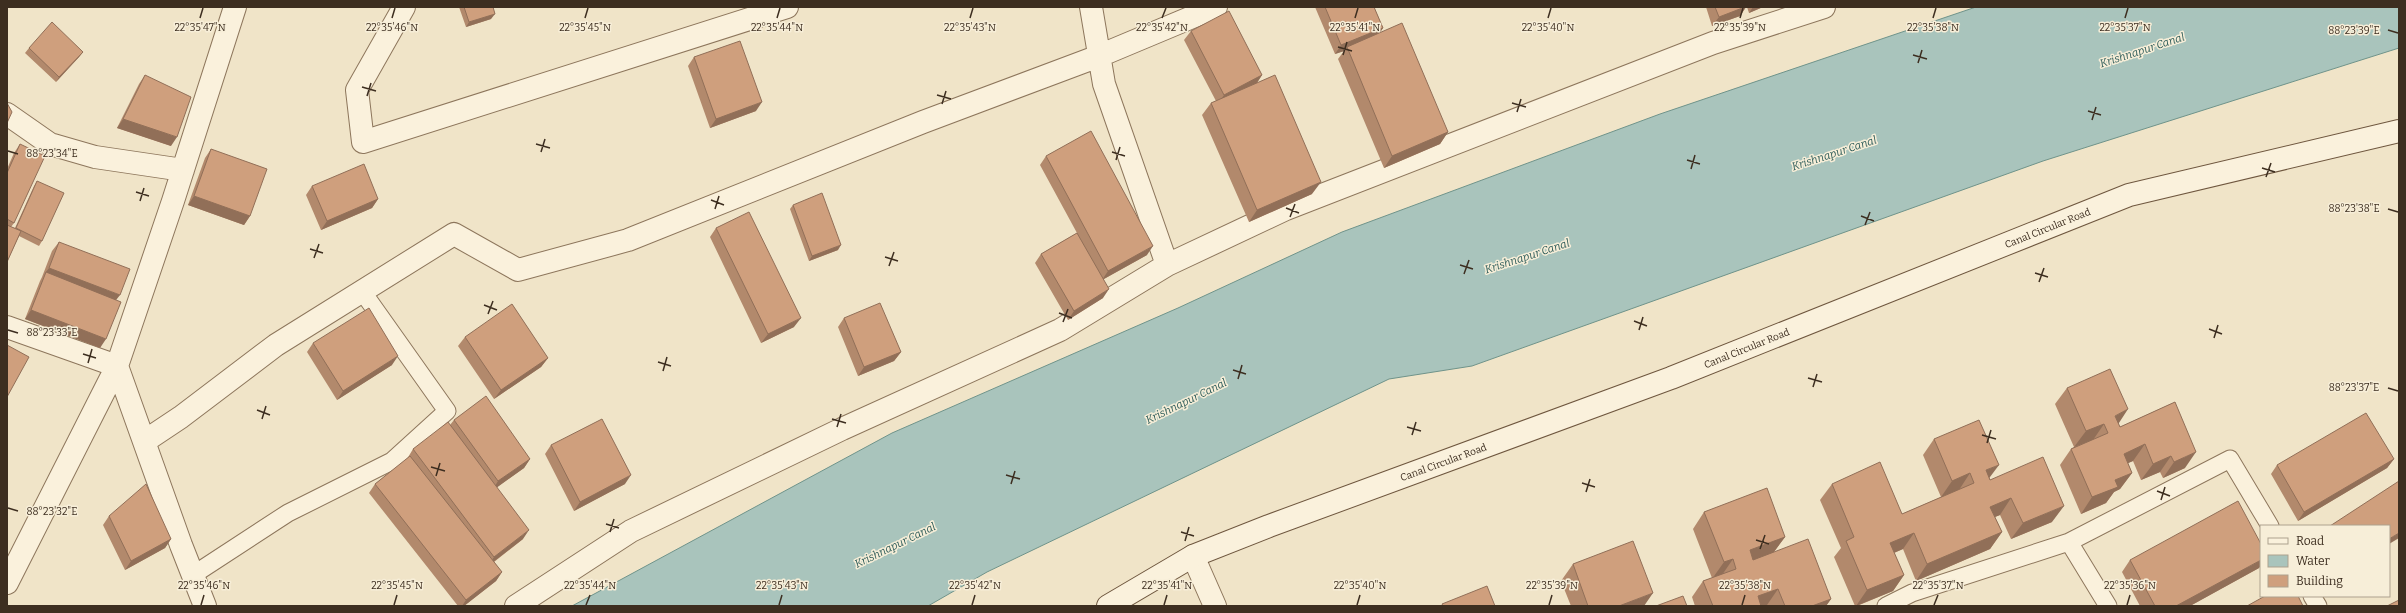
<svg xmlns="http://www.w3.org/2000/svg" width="2406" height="613" font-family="Bitter,serif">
	<rect width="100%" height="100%" fill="#f0e4c8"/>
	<path fill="#a9c4bc" stroke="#6f938a" d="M1976,7H2399V48L2043,161L1472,366L1389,379L987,572L928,606H572L892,433L1178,308L1342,232L1660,114Z"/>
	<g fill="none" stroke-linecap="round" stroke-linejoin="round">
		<defs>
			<path id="service" d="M193,575L288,513L392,461L447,411L362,291
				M2312,596L2318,606
				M1886,606L1912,593L2069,542
				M2108,606L2069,542L2230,459L2270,526"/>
			<path id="minor" d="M404,7L357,90L363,142L787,7
				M1091,7L1104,84L1167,265
				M7,114L50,144L95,157L183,170
				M7,327L117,366L7,583
				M145,441L181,417L276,345L454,234L518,270L628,240L923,122L1099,56L1216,7
				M1193,556L1215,606
				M205,606L181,545L117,366L173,201L235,7
				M516,606L631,531L842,429L1060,330L1167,265L1286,209L1713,43L1824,7"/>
			<g id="secondary">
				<path id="s1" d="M1108,606L1193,556L1269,526L1671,378L2129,195L2399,131"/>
			</g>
		</defs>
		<use href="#service" stroke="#8d765c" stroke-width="19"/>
		<use href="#minor" stroke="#8d765c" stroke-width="24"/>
		<use href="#secondary" stroke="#6f573f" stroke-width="24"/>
		<use href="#service" stroke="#faf1dc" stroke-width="17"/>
		<use href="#minor" stroke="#faf1dc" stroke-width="22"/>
		<use href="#secondary" stroke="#faf1dc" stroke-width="22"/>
	</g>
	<path fill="#b2896c" d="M459,7H493L491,19L466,27Z
		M1315,7H1374L1383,28L1379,33L1448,132L1440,144L1384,168L1338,59L1344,51L1335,54Z
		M1706,7H1746L1740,16L1712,26Z
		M1747,7H1763L1749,13Z
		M1191,31L1262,75L1257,83L1312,194L1249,222L1202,115L1211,103L1216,101L1184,40Z
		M29,48L83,52L79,57L56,82L25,53Z
		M694,57L756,111L710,128L688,66Z
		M145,75L171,146L117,128L139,84Z
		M20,144L14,223L11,227L15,228L34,186L37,181L42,241L39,246L19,236L7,262V169L14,153Z
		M211,149L250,216L244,225L188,205L205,158Z
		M1046,156L1147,255L1104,279L1103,298L1068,320L1035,263L1041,254L1077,233L1040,165Z
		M312,186L378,199L372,208L321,230L306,195Z
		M793,205L838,250L809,261L790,209Z
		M716,228L794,327L761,343L710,237Z
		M59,242L116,300L100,348L25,319L40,281L42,277L52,251Z
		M844,318L901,352L894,361L858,376L838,327Z
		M465,337L548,358L541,367L494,399L458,346Z
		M313,343L392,365L337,400L307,352Z
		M2067,388L2118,423L2120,427L2175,402L2185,468L2163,478L2160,472L2141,480L2133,461L2128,463L2132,473L2120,489L2114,492L2106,503L2081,514L2060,465L2071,449L2074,447L2055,404Z
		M454,420L530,459L524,468L497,487L523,539L494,562L502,572L496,581L464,606H458L369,493L375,484L407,459L413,449L450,425Z
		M1934,439L1989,478L1990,480L2052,522L2011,539L2000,515L1995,517L2002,532L1990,549L1916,581L1903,549L1894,553L1904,575L1893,591L1857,606H1855L1834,557L1841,548L1820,500L1832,484L1902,514L1941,497L1923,455Z
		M551,445L625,484L574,511L545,454Z
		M2394,459L2387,468L2298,521L2271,474L2277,465Z
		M1704,512L1785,537L1774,552L1831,599L1826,606H1767V605L1764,606H1695L1692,597L1703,581L1712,578L1693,529Z
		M109,516L171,539L165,548L125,570L103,525Z
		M2130,560L2259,568L2190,606H2140L2122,572Z
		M1573,564L1644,606H1571L1561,581Z"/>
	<path fill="#916f58" d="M1745,7H1746L1740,16L1712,26L1719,17Z
		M1753,7H1763L1749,13Z
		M495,14L491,19L466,27L469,22Z
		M1383,28L1377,37L1347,47L1344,51L1335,54L1341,45Z
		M83,52L79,57L56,82L59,77Z
		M1262,75L1256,84L1218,104L1224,95Z
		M762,102L756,111L710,128L716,119Z
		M123,119L177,137L171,146L117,128Z
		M1448,132L1440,144L1384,168L1392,156Z
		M1321,182L1312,194L1249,222L1257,210Z
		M194,196L250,216L244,225L188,205Z
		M378,199L372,208L321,230L327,221Z
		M841,245L838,250L809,261L812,256Z
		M1153,246L1147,255L1102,280L1108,271Z
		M49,268L120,295L113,304L46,272L42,277Z
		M1109,289L1103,298L1068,320L1074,311Z
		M31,310L106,339L100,348L25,319Z
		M801,318L794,327L761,343L768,334Z
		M901,352L894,361L858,376L864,367Z
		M398,356L392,365L337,400L343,391Z
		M548,358L541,367L494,399L501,390Z
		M2128,409L2117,426L2115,416Z
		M2104,424L2093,440L2074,447L2086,431Z
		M2145,444L2133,461L2112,470L2124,454Z
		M2196,452L2185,468L2163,478L2174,462Z
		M2171,456L2160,472L2141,480L2153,464Z
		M530,459L524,468L492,491L498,481Z
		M2394,459L2387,468L2298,521L2304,512Z
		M1999,465L1987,481L1986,470Z
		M1970,473L1959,490L1941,497L1952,481Z
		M2132,473L2120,489L2114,492L2106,503L2081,514L2092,497L2115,480Z
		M631,475L625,484L574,511L580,502Z
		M2011,498L2000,515L1979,523L1990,507Z
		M2064,506L2052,522L2011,539L2023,523Z
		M529,530L523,539L488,566L494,557Z
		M2002,532L1990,549L1916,581L1927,564Z
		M1914,533L1903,549L1879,559L1890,543Z
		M2399,533V538L2389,544V539Z
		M1785,537L1773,553L1738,567L1750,550Z
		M171,539L165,548L125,570L131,561Z
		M1733,559L1722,575L1712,579L1724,562Z
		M2261,560V566L2259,568L2190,606H2176Z
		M502,572L496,581L464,606H462L466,600Z
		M1904,575L1893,591L1856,606L1867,590Z
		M1778,589L1767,605L1764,606H1751L1758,596Z
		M1653,593L1644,606H1619Z
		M1831,599L1826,606H1812Z"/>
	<path fill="#cf9f7d" stroke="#916f58" d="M464,7H493L495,14L469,22Z
		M1325,7H1374L1383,28L1341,45Z
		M1715,7H1745L1719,17Z
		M1229,11L1262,75L1224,95L1191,31Z
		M52,22L83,52L59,77L29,48Z
		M1402,23L1448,132L1392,156L1347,47Z
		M740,41L762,102L716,119L694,57Z
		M145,75L191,97L177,137L123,119Z
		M1275,75L1321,182L1257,210L1211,103Z
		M7,103L12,112L7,123Z
		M1091,131L1153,246L1108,271L1046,156Z
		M20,144L45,156L14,223L7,219V173Z
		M211,149L267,169L250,216L194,196Z
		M364,164L378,199L327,221L312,186Z
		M37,181L64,193L42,241L16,228Z
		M822,193L841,245L812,256L793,205Z
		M749,212L801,318L768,334L716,228Z
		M7,225L21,231L7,262Z
		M1077,233L1109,289L1074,311L1041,254Z
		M59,242L130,269L120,295L49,268Z
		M46,272L121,302L106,339L31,310Z
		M880,303L901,352L864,367L844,318Z
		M512,304L548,358L501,390L465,337Z
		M369,308L398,356L343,391L313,343Z
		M7,345L29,357L7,397Z
		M2110,369L2128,409L2115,416L2120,427L2175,402L2196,452L2174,462L2171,456L2153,464L2145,444L2124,454L2132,473L2115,480L2118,487L2092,497L2071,449L2108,433L2104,424L2086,431L2067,388Z
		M486,396L530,459L498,481L454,420Z
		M2366,413L2394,459L2304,512L2277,465Z
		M602,419L631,475L580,502L551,445Z
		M1979,420L1999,465L1986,470L1990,480L2043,457L2064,506L2023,523L2011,498L1990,507L2002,532L1927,564L1914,533L1890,543L1904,575L1867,590L1846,541L1854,537L1832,484L1880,462L1902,514L1974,483L1970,473L1952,481L1934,439Z
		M448,422L529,530L494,557L413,449Z
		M410,456L502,572L466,600L375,484Z
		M2399,481V533L2389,539V526H2330Z
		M146,484L171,539L131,561L109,516Z
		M1767,488L1785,537L1750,550L1753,560L1808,539L1831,599L1812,606H1785L1778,589L1758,596L1761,606H1713L1703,581L1736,569L1733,559L1724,562L1704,512Z
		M2238,501L2261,544V560L2176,606H2155L2130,560Z
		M1633,541L1653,593L1619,606H1588L1573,564Z
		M1487,586L1495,606H1443L1442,604Z
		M1683,596L1687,606H1656Z
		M2265,596H2298L2303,606H2247Z
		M2399,600V606H2387Z"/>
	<path fill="none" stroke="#3d2e20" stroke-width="1.5" d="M200,18L203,8M392,18L395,8M585,18L588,8M777,18L780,8M970,18L973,8M1162,18L1166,8M1355,18L1358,8M1548,18L1551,8M1740,18L1743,8M1933,18L1936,8M2125,18L2128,8M2388,30L2398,33M1338,47L1352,51M1343,55L1347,42M1913,55L1927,59M1918,63L1922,50M362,87L376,91M937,95L951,99M367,96L371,83M1512,103L1526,107M942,104L946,91M2088,111L2101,115M1517,112L1521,99M2092,120L2096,107M536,144L550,148M8,151L18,154M541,152L545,139M1112,152L1125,156M1116,160L1120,147M1687,160L1700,164M2262,168L2275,172M1691,169L1695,155M2266,177L2271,163M136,192L149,196M711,200L724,205M140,201L144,188M1286,208L1299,213M715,209L719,196M2388,209L2398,212M1861,216L1874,221M1290,217L1295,204M1865,225L1870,212M310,249L323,253M885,257L898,261M314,258L319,244M1460,265L1473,269M889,266L894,252M2035,273L2048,277M1464,274L1469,260M2039,282L2044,268M484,305L497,310M1059,313L1072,318M488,314L493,301M1634,321L1647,326M1063,322L1068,309M2209,329L2222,334M8,330L18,333M1639,330L1643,317M2214,338L2218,325M83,354L96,358M658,362L671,366M88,363L92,349M1233,370L1246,374M663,371L667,357M1808,378L1822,382M1238,379L1242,365M1813,387L1817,374M2388,388L2398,391M257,410L270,415M262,419L266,406M832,419L846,423M837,427L841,414M1407,427L1421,431M1412,435L1416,422M1982,435L1996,439M1987,443L1991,430M431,467L445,471M1006,475L1020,479M436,476L440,463M1582,483L1595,487M1011,484L1015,471M2157,491L2170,496M1586,492L1590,479M2161,500L2165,487M8,508L18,511M606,524L619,528M610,532L614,519M1181,532L1194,536M1756,540L1769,544M1185,541L1189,527M1760,549L1765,535M201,605L204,595M394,605L397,595M586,605L590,595M779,605L782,595M972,605L975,595M1164,605L1167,595M1357,605L1360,595M1549,605L1552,595M1742,605L1745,595M1934,605L1938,595M2127,605L2130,595"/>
	<g text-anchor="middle" stroke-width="3" stroke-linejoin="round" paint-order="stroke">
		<g font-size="10" fill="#3d2e20" stroke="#f7eed8">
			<text dy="4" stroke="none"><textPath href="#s1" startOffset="1014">Canal Circular Road</textPath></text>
			<text dy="4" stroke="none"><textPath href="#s1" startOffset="690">Canal Circular Road</textPath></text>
			<text dy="4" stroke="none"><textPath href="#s1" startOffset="366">Canal Circular Road</textPath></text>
		</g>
		<g font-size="11" font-style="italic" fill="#2f5d5a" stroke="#f7eed8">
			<text transform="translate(2142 50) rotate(-18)" y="4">Krishnapur Canal</text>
			<text transform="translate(1834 153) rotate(-18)" y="4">Krishnapur Canal</text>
			<text transform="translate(1527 256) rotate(-18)" y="4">Krishnapur Canal</text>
			<text transform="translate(1186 401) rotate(-26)" y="4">Krishnapur Canal</text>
			<text transform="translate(895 545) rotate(-26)" y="4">Krishnapur Canal</text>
		</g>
	</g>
	<g font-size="10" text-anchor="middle" fill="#3d2e20" stroke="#f7eed8" stroke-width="3" stroke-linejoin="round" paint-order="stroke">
		<text x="200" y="31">22°35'47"N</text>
		<text x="392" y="31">22°35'46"N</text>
		<text x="585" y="31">22°35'45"N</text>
		<text x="777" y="31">22°35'44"N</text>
		<text x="970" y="31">22°35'43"N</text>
		<text x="1162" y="31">22°35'42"N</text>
		<text x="1355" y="31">22°35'41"N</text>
		<text x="1548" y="31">22°35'40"N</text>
		<text x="1740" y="31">22°35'39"N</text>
		<text x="1933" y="31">22°35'38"N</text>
		<text x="2125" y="31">22°35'37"N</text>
		<text x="2354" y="34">88°23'39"E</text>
		<text x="52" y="157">88°23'34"E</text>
		<text x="2354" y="212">88°23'38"E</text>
		<text x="52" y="336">88°23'33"E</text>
		<text x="2354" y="391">88°23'37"E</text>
		<text x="52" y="515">88°23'32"E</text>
		<text x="204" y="589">22°35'46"N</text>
		<text x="397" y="589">22°35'45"N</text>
		<text x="590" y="589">22°35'44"N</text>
		<text x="782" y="589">22°35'43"N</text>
		<text x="975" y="589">22°35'42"N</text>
		<text x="1360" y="589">22°35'40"N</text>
		<text x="1552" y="589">22°35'39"N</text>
		<text x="1745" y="589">22°35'38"N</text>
		<text x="2130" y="589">22°35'36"N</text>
		<text x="1167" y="589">22°35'41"N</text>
		<text x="1938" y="589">22°35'37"N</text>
	</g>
	<rect width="2406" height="613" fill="none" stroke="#3d2e20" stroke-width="16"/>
	<rect x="2260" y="525" width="130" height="72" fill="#f7eed8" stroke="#ada18e"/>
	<rect x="2268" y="538" width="20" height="6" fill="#faf1dc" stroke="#ada18e"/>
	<text x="2296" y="545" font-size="12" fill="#3d2e20">Road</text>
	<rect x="2268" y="555" width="20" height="12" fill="#a9c4bc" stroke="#ada18e"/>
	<text x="2296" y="565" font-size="12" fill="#3d2e20">Water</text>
	<rect x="2268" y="575" width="20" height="12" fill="#cf9f7d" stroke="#ada18e"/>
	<text x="2296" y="585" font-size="12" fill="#3d2e20">Building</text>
</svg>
